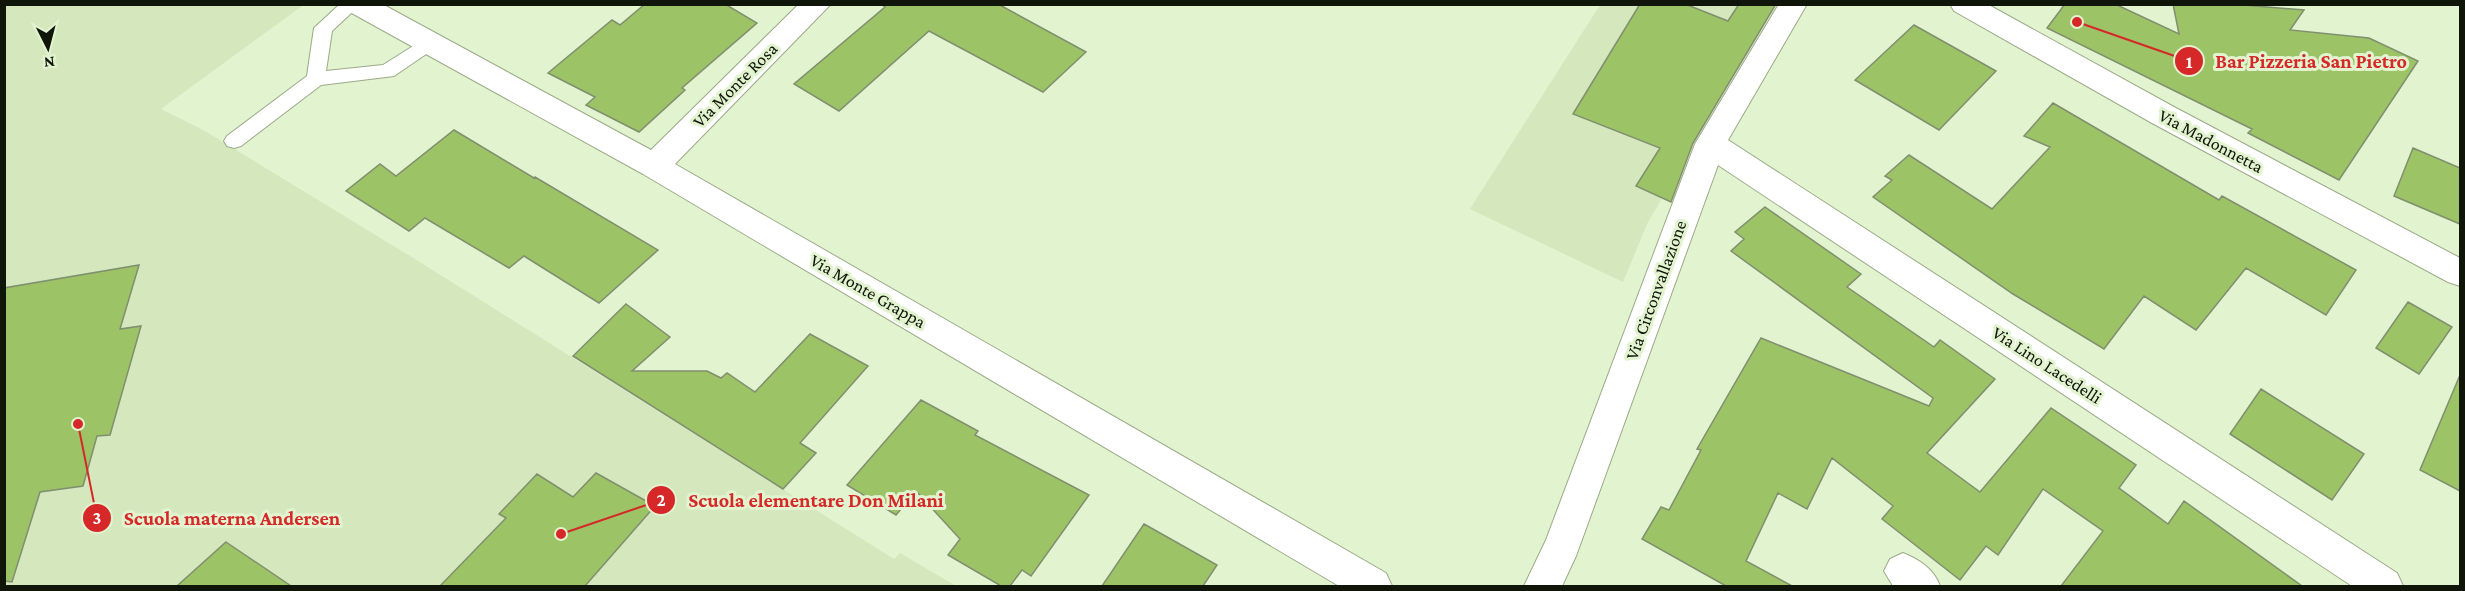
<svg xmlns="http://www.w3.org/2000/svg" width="2465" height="591" font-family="'Crimson Pro',serif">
	<rect width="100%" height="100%" fill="#e2f3cf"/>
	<path fill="#d4e7bd" d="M298,4L302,6L161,109L205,131L410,256L894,559L900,553L956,586H5L4,5Z
		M1600,5H1768L1699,135L1648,222L1623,282L1470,209Z"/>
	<path fill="#9cc366" stroke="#808f6f" stroke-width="1.5" d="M645,4H725L757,23L682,88L685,90L639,132L586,105L595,97L548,73L612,20L620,25Z
		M881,4H998L1086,52L1043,92L929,31L839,111L794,84L885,7Z
		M1640,4H1685L1728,21L1739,4H1776L1693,143L1671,202L1636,186L1660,148L1573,114Z
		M2065,4H2115L2179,34L2173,4H2232L2304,10L2290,30L2369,38L2418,61L2339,180L2248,133L2252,129L2047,28Z
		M1914,25L1996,71L1939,130L1855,80Z
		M2053,103L2219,200L2222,196L2356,270L2326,315L2246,268L2196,330L2144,296L2104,349L2013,294L1873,197L1892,180L1885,176L1909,155L1992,209L2050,147L2024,136Z
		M454,130L534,178L535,177L658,250L599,303L524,256L509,268L425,218L409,231L346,191L380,164L396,176Z
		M2413,148L2460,168V224L2394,196Z
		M1765,207L1861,274L1847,287L1934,347L1940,340L1995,379L1927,453L1980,492L2051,408L2136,465L2119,488L2168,524L2184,501L2302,586H2061L2103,531L2043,489L1998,555L1986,546L1960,580L1882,519L1893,506L1832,458L1807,509L1778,493L1746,561L1792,586H1726L1642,539L1661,507L1669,510L1701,450L1697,449L1761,338L1929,406L1933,398L1731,251L1744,239L1735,232Z
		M139,265L120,329L141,326L110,435L97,436L83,486L40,492L12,582L4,581V288Z
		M2408,302L2452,327L2419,374L2376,348Z
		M626,304L670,337L632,371H707L721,378L727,373L755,392L810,334L868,366L800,443L816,453L783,489L573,356Z
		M2460,375V491L2420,470Z
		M2261,389L2364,454L2332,500L2230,434Z
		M921,400L978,431L975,435L1089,495L1031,576L1022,570L1010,586H1001L948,555L960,539L916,491L896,515L847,485Z
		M596,473L655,506L585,586H440L506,518L499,514L537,474L573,497Z
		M1144,524L1217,565L1203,586H1102Z
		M226,542L291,586H177Z"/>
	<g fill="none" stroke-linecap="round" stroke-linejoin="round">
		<defs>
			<path id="service" d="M340,4H361L332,31L326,71L383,65L429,36L435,38L438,43L435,48L394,76L321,85L241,146L234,148L227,146L224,141L227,136L307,76L314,28Z"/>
			<path id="minor" d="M344,4H382L651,150L799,4H831L675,164L1386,573L1392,586H1339L643,174L348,11Z
				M1779,4H1807L1728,140L2397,573L2403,586H2352L1718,165L1576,556L1562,586H1524L1546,540L1695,144Z
				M1950,4H1987L2174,107L2460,258V286L2448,282L2152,123L1954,11Z
				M1903,553C1920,560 1934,569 1940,586H1893L1884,571L1890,559Z"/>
		</defs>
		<use href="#service" stroke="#9baa88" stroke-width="2"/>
		<use href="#minor" stroke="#9baa88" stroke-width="2"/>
		<use href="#service" fill="#fff" fill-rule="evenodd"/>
		<use href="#minor" fill="#fff" fill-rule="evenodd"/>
	</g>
	<g text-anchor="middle" stroke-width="6" stroke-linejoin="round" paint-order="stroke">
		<g font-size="18" fill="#101509" stroke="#e2f3cf">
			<text transform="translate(735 85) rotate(-45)" y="6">Via Monte Rosa</text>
			<text transform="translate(2211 141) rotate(28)" y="6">Via Madonnetta</text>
			<text transform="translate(1656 290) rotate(-70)" y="6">Via Circonvallazione</text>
			<text transform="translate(868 291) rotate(30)" y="6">Via Monte Grappa</text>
			<text transform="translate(2047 365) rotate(33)" y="6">Via Lino Lacedelli</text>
		</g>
	</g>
	<path fill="none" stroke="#d62828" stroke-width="2" d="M2077 22L2189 61M561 534L661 500M78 424L97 518"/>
	<g fill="#d62828" stroke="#e2f3cf" stroke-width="2">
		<circle cx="2077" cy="22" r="6"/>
		<circle cx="561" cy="534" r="6"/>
		<circle cx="78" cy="424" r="6"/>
		<circle cx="2189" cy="61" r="15"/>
		<circle cx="661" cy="500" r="15"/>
		<circle cx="97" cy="518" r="15"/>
	</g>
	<g font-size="18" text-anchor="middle" font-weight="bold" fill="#fff">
		<text x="2189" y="68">1</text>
		<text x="661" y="506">2</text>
		<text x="97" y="524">3</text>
	</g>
	<g font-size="20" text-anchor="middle" font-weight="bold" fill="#d62828" stroke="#e2f3cf" stroke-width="6" stroke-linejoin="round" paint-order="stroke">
		<text x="2311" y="68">Bar Pizzeria San Pietro</text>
		<text x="816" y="507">Scuola elementare Don Milani</text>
		<text x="232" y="525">Scuola materna Andersen</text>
	</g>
	<rect width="2465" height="591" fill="none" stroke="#101509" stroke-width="12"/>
	<g transform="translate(48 48) rotate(174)" stroke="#e2f3cf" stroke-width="4.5" paint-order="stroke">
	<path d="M0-4.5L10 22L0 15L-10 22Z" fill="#101509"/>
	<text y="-9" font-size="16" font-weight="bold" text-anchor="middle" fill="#101509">N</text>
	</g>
</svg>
